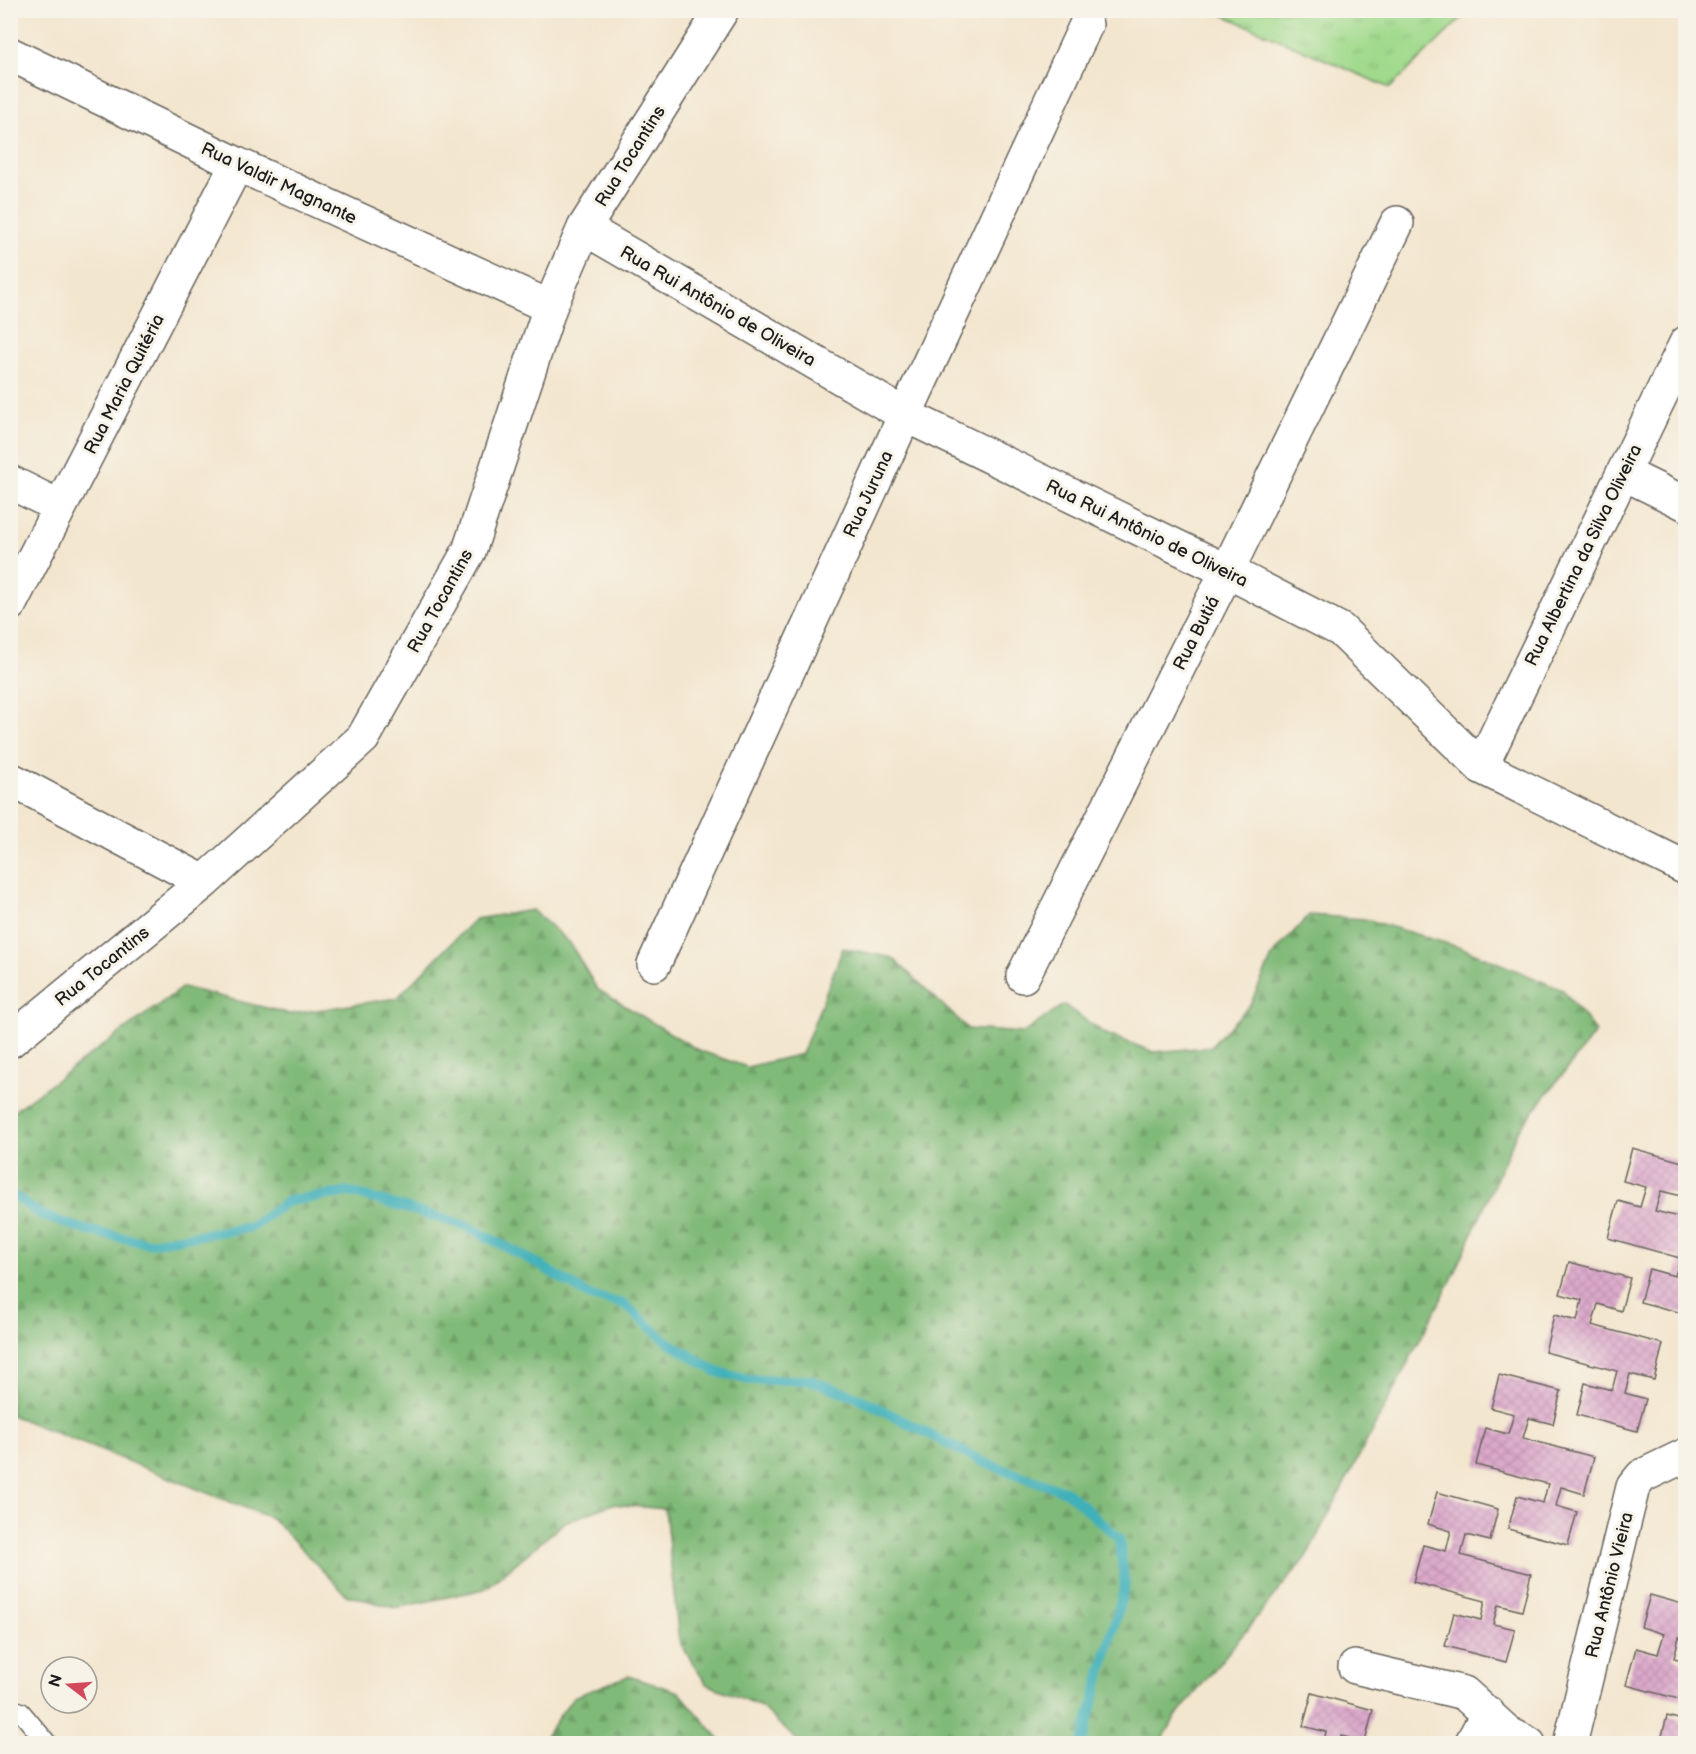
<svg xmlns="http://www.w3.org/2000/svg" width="1696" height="1754" font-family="'Balsamiq Sans',sans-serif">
	<defs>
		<pattern id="forest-firs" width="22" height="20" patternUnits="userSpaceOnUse" patternTransform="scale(1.5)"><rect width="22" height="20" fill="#80ba78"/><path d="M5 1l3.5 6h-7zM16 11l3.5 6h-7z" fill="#6e9f67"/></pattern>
		<pattern id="park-tufts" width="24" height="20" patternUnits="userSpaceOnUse" patternTransform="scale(1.5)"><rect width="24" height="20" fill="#a0da8c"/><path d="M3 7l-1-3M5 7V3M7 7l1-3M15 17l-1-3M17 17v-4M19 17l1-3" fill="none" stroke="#89ba78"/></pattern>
		<pattern id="building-cross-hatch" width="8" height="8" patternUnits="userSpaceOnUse" patternTransform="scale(1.5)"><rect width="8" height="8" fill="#dca9cb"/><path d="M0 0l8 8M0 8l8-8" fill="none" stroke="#bc91ae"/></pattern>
	</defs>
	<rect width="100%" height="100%" fill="#f7f3e8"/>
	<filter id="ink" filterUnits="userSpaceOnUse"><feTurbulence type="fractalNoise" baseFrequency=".0167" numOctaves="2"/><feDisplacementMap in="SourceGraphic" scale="12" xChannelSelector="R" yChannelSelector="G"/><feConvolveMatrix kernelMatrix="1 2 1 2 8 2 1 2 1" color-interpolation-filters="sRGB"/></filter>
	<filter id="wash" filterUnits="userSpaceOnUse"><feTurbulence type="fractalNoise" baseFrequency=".008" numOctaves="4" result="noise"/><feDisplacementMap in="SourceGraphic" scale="24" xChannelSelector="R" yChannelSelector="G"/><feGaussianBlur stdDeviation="1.35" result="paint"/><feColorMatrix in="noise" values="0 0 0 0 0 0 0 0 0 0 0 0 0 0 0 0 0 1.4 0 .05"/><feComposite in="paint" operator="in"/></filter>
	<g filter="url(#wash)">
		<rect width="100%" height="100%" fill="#f3e6cf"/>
		<path fill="url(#forest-firs)" stroke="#4e6b4a" stroke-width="1.5" d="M532,910L570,943L597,989L698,1050L747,1067L802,1054L843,948L893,958L968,1029L1023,1033L1064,1005L1106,1034L1154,1052L1210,1047L1250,1005L1273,955L1309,915L1365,919L1465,949L1563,990L1596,1032L1517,1132L1455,1273L1306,1557L1174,1719L1161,1743H800L759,1705L706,1684L679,1641L665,1509L613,1504L565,1522L485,1589L396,1608L346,1595L273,1519L11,1415V1113L183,987L290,1014L397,998L475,919Z
			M628,1676L679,1692L723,1743H540L573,1697Z"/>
		<path fill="url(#park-tufts)" stroke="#5e7b54" stroke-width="1.5" d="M1214,11L1469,10V11L1390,88Z"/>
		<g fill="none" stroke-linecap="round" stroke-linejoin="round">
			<path stroke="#40b0b9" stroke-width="10" d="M10,1193L41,1215L85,1230L148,1243L251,1227L288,1201L350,1192L467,1226L538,1264L590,1296L624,1304L665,1340L717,1372L749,1380H809L857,1397L985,1463L1067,1492L1119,1538L1125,1585L1082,1744"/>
		</g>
		<g id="blocks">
			<path fill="url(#building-cross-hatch)" d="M1632,1148L1686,1163L1685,1197L1661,1191L1655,1211L1686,1219V1314L1640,1302L1649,1269L1675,1276L1680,1258L1608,1238L1618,1201L1640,1207L1646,1187L1623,1181Z
				M1569,1262L1630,1278L1621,1311L1598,1304L1592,1325L1663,1344L1654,1380L1630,1374L1625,1393L1646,1399L1637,1431L1577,1415L1585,1383L1612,1390L1617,1371L1545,1352L1554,1315L1577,1321L1582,1300L1560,1294Z
				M1499,1375L1561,1391L1553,1424L1529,1418L1523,1438L1594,1457L1584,1494L1561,1487L1556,1506L1577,1512L1568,1545L1508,1529L1517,1496L1543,1503L1548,1484L1476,1465L1485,1428L1508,1434L1514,1414L1491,1408Z
				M1437,1492L1498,1509L1490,1541L1466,1535L1461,1555L1531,1574L1522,1611L1498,1605L1493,1624L1515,1629L1506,1662L1445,1646L1454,1613L1481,1620L1485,1601L1413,1582L1423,1545L1446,1551L1451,1531L1428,1524Z
				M1650,1595L1686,1605V1639L1679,1637L1674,1658L1686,1661V1701L1626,1685L1636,1648L1658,1654L1664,1634L1641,1627Z
				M1312,1693L1373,1710L1365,1742L1341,1736L1339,1744H1323L1326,1732L1303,1726Z
				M1667,1716L1686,1721V1744H1660Z"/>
		</g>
	</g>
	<g filter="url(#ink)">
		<use href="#blocks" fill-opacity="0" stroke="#67635b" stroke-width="1.5"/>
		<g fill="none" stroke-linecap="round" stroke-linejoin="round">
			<defs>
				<path id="service" d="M10,1708L21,1712L48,1744"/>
				<path id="minor" d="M10,54L237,164L550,307
					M584,228L905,415L1227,571L1341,630L1481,767L1686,868
					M1623,473L1686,504
					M10,482L60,507
					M10,604L237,164
					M1481,767L1686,343
					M10,779L204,882
					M654,964L905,415L1086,25
					M1023,976L1227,571L1397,223
					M10,1041L204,882L363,738L469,551L550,307L584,228L722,10
					M1355,1667L1464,1693L1508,1733L1529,1744
					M1471,1744L1488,1713
					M1570,1744L1633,1487L1642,1476L1686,1455"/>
			</defs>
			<use href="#service" stroke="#67635b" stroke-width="21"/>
			<use href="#minor" stroke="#67635b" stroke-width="36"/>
			<use href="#service" stroke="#fff" stroke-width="18"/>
			<use href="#minor" stroke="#fff" stroke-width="33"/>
		</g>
	</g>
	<g text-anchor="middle" stroke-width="6" stroke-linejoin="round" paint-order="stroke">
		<g font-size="18" fill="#1c1c1c" stroke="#f7f3e8">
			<text transform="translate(630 156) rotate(-58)" y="6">Rua Tocantins</text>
			<text transform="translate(279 183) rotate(25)" y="6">Rua Valdir Magnante</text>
			<text transform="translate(718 306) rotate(30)" y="6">Rua Rui Antônio de Oliveira</text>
			<text transform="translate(124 384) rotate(-63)" y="6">Rua Maria Quitéria</text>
			<text transform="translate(868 494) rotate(-65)" y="6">Rua Juruna</text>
			<text transform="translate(1147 533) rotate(26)" y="6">Rua Rui Antônio de Oliveira</text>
			<text transform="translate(1583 555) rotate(-64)" y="6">Rua Albertina da Silva Oliveira</text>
			<text transform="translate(440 601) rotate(-61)" y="6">Rua Tocantins</text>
			<text transform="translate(1196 633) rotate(-63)" y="6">Rua Butiá</text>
			<text transform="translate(102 966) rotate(-39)" y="6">Rua Tocantins</text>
			<text transform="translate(1609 1585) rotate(-76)" y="6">Rua Antônio Vieira</text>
		</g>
	</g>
	<rect width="1696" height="1754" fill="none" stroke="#f7f3e8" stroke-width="36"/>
	<g transform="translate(69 1685) rotate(287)"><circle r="28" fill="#f7f3e8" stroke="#9f9d96" stroke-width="1.5"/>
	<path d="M0-4.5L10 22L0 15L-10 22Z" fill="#d1495b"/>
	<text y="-9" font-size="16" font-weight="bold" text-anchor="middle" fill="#1c1c1c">N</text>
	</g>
</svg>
